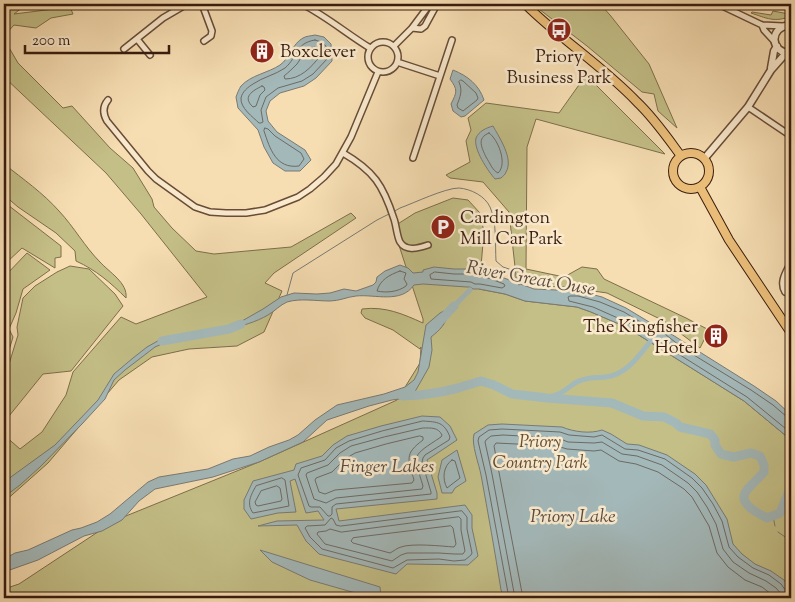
<svg xmlns="http://www.w3.org/2000/svg" width="795" height="602" font-family="'Sorts Mill Goudy',serif">
	<rect width="100%" height="100%" fill="#f6ddb2"/>
	<filter id="stains"><feTurbulence type="fractalNoise" baseFrequency=".004" numOctaves="4"/><feColorMatrix values="0 0 0 0 .2 0 0 0 0 .09 0 0 0 0 .02 0 0 0 .5 -.17"/></filter>
	<radialGradient id="worn" r=".72"><stop offset=".6" stop-color="#630" stop-opacity="0"/><stop offset="1" stop-color="#630" stop-opacity=".3"/></radialGradient>
	<path fill="#c4bf87" stroke="#7e6e4a" d="M4,4H27L14,14L70,7L73,14L51,18L36,28L14,25L4,36Z
		M537,4H600L610,15L649,64L677,128L658,111L654,94L642,92L587,46L535,6Z
		M791,10V16C775,23 766,18 751,13L752,12L771,15L773,11L789,14Z
		M4,39L18,63L63,108L72,106L110,148L133,168L152,199L154,207L172,228L196,251L214,254L291,247L351,213L356,218L274,273L265,283L282,291L264,332L237,346L189,349L152,357L119,380L48,463L4,502V435L20,449L42,432L66,395L73,372L121,317L136,324L207,297L141,214L106,173L4,77Z
		M586,75L665,154L536,119L527,147L526,269L564,277L582,267L597,269L604,279L686,318L709,330L700,348L664,321L607,293L566,287L538,286L515,281V267L509,212L483,182L450,178L446,175L470,162L466,141L471,130L468,118L486,103L559,113Z
		M4,164C23,179 43,193 59,211C74,227 85,247 100,262C109,272 128,283 126,298C111,283 96,270 76,261L75,251L56,233L18,207L4,195Z
		M453,198L468,200L480,213L484,232L479,289L505,294L525,301L577,307L591,312L626,327L744,401L791,440V598H4V589L19,584L116,520L259,462L397,400L420,363L421,347L420,349L393,330L365,318L361,313L362,309C385,306 403,314 423,323V319L393,227L415,213Z
		M4,202L61,246V257L55,258V268L22,248L6,263L4,261Z
		M27,253L50,270L23,289L16,313L9,329L13,337L4,367V277Z
		M70,266L89,269L115,294L123,306L71,371L43,374L5,421L4,420V380L18,335L17,327L23,298L35,286L57,272Z"/>
	<path fill="#a3b8b9" stroke="#797a75" d="M315,35L324,37L331,44L332,61L316,78L304,86L280,93L270,101L266,111L268,121L277,132L305,150L311,160L300,171H285L273,163L264,147L258,130L238,108L236,97C237,94 239,89 241,86C251,75 268,73 280,65C290,58 292,44 303,38C306,36 311,36 315,35Z
		M453,70C468,76 479,85 484,100L465,116L461,117L453,111L451,104C457,92 458,90 450,79Z
		M493,126C499,137 514,159 506,172C505,175 503,176 501,178L495,179C488,171 473,149 476,138C479,131 486,128 493,126Z
		M400,265L408,268L413,273L423,272V270L434,267L454,269H474L493,274L534,289L579,291L602,297L626,308L654,325L663,326L668,332L687,344L754,386L776,401L791,415V440L744,401L626,327L591,312L577,307L525,301L505,294L479,289H473L470,287H467L423,284L414,285C401,304 375,294 356,296C347,297 339,301 330,301C315,301 301,298 287,302C280,305 275,311 268,315C256,322 242,326 228,329L263,309L281,297L294,293L317,294L330,293L344,289L356,291L373,285L376,282L377,277L385,271Z
		M446,310L448,313C446,324 440,330 431,337L432,350L429,367L412,397L392,400L369,406L327,420L303,442L259,462L213,477L155,489L139,501L122,520L102,531L84,536L38,560L4,572V559L15,553L28,550L72,530L81,528L97,522L110,514L148,482L159,477L208,469L233,459L250,456L269,447L289,440L298,435L315,420L337,405L384,394L405,387L414,380L418,372L426,325L440,313Z
		M178,335H195L173,339L155,347L125,370L114,380L105,399L82,424L40,467L20,485L4,497V482L55,445L98,400L114,374L133,358L147,347L163,338Z
		M422,416L440,417L450,426L457,440L427,460L437,493V499L336,509L339,521L465,505L472,515V528L478,556L468,565L407,564L396,574L319,554L306,541L297,525L258,526L277,521L324,520L318,511L306,513L295,479L290,481L296,512L278,513L251,519L244,509V500L253,481L294,470L296,464L322,456L333,445L347,436L381,426Z
		M502,424L562,427C574,432 590,434 602,430L611,434L627,444L639,445L667,455L695,474L706,485L727,519L733,544L742,554L755,564L771,571L784,580L791,589V598H504L501,590C495,552 488,513 481,475C479,464 471,444 474,434L488,425Z
		M457,450L466,481L455,488L452,493H442L438,477L442,460Z
		M260,550L380,587L381,598H373L310,580L272,562Z"/>
	<g fill="none" stroke-linecap="round" stroke-linejoin="round">
		<path stroke="#6e6a64" stroke-width="1" d="M315,40L321,42L326,46L327,59L313,74L302,81L278,88L266,97L261,110L263,122L261,123H259C253,117 240,108 241,98C242,92 248,87 253,84C263,77 275,75 285,68C298,57 295,43 315,40Z
			M315,47L320,49V56C311,68 300,79 285,79L284,76C289,72 293,68 297,64C303,56 304,48 315,47Z
			M461,80L463,81L476,93L478,98L477,100L463,111L458,108L457,105C460,97 463,91 459,82Z
			M262,86L264,87L265,90L260,95L256,106L253,107C242,97 252,91 262,86Z
			M265,128L268,129L275,136L301,153L304,159L299,166C276,169 270,149 264,131Z
			M489,133C498,139 508,164 498,173C492,170 490,163 486,157C482,148 476,138 489,133Z
			M400,271L406,273L404,279L407,284L406,286C398,292 386,293 377,291C380,280 389,275 400,271Z
			M435,272L454,274H474L491,279L504,284L505,286L502,288L480,284H475L471,282L431,279L430,275Z
			M791,418L787,417L773,405L751,390L684,349L661,331L652,329L624,312L600,302L578,296H570L568,297L569,301L593,307L629,323L747,397L791,433
			M423,421C438,422 444,422 450,437L449,440L425,455L423,458L422,462L431,492V494L336,504L332,507V514L330,516H328L320,507H311L309,506L298,475L301,468L325,460L336,448L349,441L382,431Z
			M423,428C431,428 438,427 442,435L441,437C411,457 413,453 423,486L422,489L336,498L326,503L314,499L306,475L307,473L328,465L340,453L351,446L384,437Z
			M420,436L423,437V440C404,454 408,459 414,480L412,483L335,490L325,494L319,492L315,480L316,478L332,472L345,459L355,453L386,444Z
			M452,460L455,461L460,478L447,488C442,479 443,466 452,460Z
			M282,478L285,480L289,506L253,513C246,503 251,495 256,486Z
			M277,486L280,488L282,499L281,501L258,506L256,505L255,502L261,491Z
			M462,511L467,517V529L472,553L471,555L465,560L454,561L439,559L407,560L393,568L322,549L310,537L305,528L307,526L325,525L331,518L333,519L336,525L340,526Z
			M459,517L461,519V530L465,551L463,554H454L439,553H407L401,555L392,561L325,544L317,534L318,532L326,531L330,529L341,532Z
			M451,526L453,528L456,544L454,547C441,546 412,543 401,547C397,548 394,551 390,553L353,543L351,541L353,538Z
			M509,598L486,475L478,441L479,437L489,430L502,429L560,432L569,435L594,437L602,435L625,449L638,450L665,459L692,478L702,488L713,504L722,521L729,547L738,557L753,568L769,575L781,584L786,591L791,592
			M515,598L492,474L485,442L486,440L491,436L503,435L558,438L568,442L594,443L602,442L622,454L637,456L662,465L688,483L697,492L707,507L716,524L723,549L733,562L749,573L766,581L776,588L783,596L791,598
			M523,598L494,446L496,443L557,446L567,449L594,451L601,450L619,461L636,464L658,472L684,489L692,497L709,526L717,553L728,567L745,580L762,587L771,594L774,598"/>
		<path stroke="#797a75" stroke-width="1" d="M393,212L400,208C414,203 445,188 459,188C471,189 485,196 490,207C497,222 495,245 496,261L503,267L515,271L519,285
			M287,295L293,273L377,220L389,214
			M773,516L775,526
			M778,532L791,541"/>
		<path stroke="#a3b8b9" stroke-width="5" d="M454,306L470,290
			M547,398C552,396 558,395 562,392C569,388 574,382 582,380C590,377 598,378 606,377C628,374 640,354 653,338"/>
		<path stroke="#a3b8b9" stroke-width="9" d="M441,320L454,306
			M162,341L229,329L241,324
			M402,396L420,395L441,392L458,388L481,381L494,385L512,394L547,398L612,403L643,416L664,417L676,423L680,427L710,434L715,440V445L721,454L734,457L751,453L760,456L764,465V472C760,477 747,488 745,493C739,504 759,514 767,518L780,513L791,486"/>
		<defs>
			<path id="minor" d="M202,4L212,31L211,36L204,41
				M302,4C326,16 347,34 370,48
				M718,4L762,25L783,26
				M762,25L764,30L775,42
				M412,28L421,29L425,26L437,4
				M137,39L150,55
				M368 57a15 15 0 1 1 30 0a15 15 0 1 1-30 0Z
				M394,46L412,28L430,4
				M124,49L163,18L187,4
				M397,62L440,76
				M108,100C102,107 103,114 107,121L148,171L156,179L195,207L210,212L226,213H246L265,210L298,197L310,189L324,177L336,164L351,137L378,72
				M748,107L791,136
				M343,153C374,171 383,185 394,219C396,224 397,237 400,242C406,252 419,248 428,245
				M413,158L452,40
				M785,292C779,282 786,272 791,262"/>
			<path id="tertiary" d="M791,25C768,26 770,54 791,53
				M771,68L774,51L777,46
				M704,159L748,107L771,70L786,53"/>
			<path id="primary" d="M525,4C560,39 603,66 637,102C654,118 667,137 681,156
				M673 171a18 18 0 1 1 36 0a18 18 0 1 1-36 0Z
				M700,187L729,240L791,333"/>
		</defs>
		<use href="#minor" stroke="#684c37" stroke-width="8"/>
		<use href="#tertiary" stroke="#684c37" stroke-width="9"/>
		<use href="#primary" stroke="#391c0e" stroke-width="10"/>
		<use href="#minor" stroke="#f9e9cd" stroke-width="5"/>
		<use href="#tertiary" stroke="#f9e9cd" stroke-width="6"/>
		<use href="#primary" stroke="#ebbe79" stroke-width="8"/>
	</g>
	<defs>
		<symbol id="bus-disc" viewBox="-11 -11 22 22"><circle r="9.5" fill="#8f2418" stroke="#f9e9cd"/><path d="M-5-6H5V4H4V6H2V4H-2V6H-4V4H-5ZM-3.5-4V0h7V-4ZM-3.5 1.2v1.5H-2V1.2ZM2 1.2v1.5H3.5V1.2Z" fill="#fff"/></symbol>
		<symbol id="building-disc" viewBox="-11 -11 22 22"><circle r="9.5" fill="#8f2418" stroke="#f9e9cd"/><path d="M-4-6H4V6H1V3H-1V6H-4ZM-2.5-4.3h1.7v1.8h-1.7ZM.8-4.3h1.7v1.8H.8ZM-2.5-1h1.7V.8h-1.7ZM.8-1h1.7V.8H.8Z" fill="#fff"/></symbol>
		<symbol id="parking-disc" viewBox="-11 -11 22 22"><circle r="9.5" fill="#8f2418" stroke="#f9e9cd"/><path d="M-3.5-5.5H1a3.5 3.5 0 0 1 0 7H-1V5.5H-3.5ZM-1-3.4V-.6H.8a1.4 1.4 0 0 0 0-2.8Z" fill="#fff"/></symbol>
	</defs>
	<g fill-rule="evenodd">
		<use href="#bus-disc" x="545" y="16" width="28" height="28"/>
		<use href="#building-disc" x="248" y="37" width="28" height="28"/>
		<use href="#parking-disc" x="429" y="213" width="28" height="28"/>
		<use href="#building-disc" x="702" y="322" width="28" height="28"/>
	</g>
	<g text-anchor="middle" stroke-width="5" stroke-linejoin="round" paint-order="stroke">
		<g font-size="18" fill="#391c0e" stroke="#f9e9cd" text-anchor="start">
			<text x="280" y="57">Boxclever</text>
			<text x="559" y="62" text-anchor="middle">Priory<tspan x="559" dy="21">Business Park</tspan></text>
			<text x="460" y="223">Cardington<tspan x="460" dy="21">Mill Car Park</tspan></text>
			<text x="698" y="332" text-anchor="end">The Kingfisher<tspan x="698" dy="21">Hotel</tspan></text>
		</g>
		<g font-size="18" font-style="italic" fill="#634d32" stroke="#f9e9cd">
			<text x="540" y="447">Priory<tspan x="540" dy="21">Country Park</tspan></text>
		</g>
		<g font-size="19" font-style="italic" fill="#594b41" stroke="#f9e9cd">
			<text transform="translate(531 277) rotate(10)" y="7">River Great Ouse</text>
			<text x="387" y="472">Finger Lakes</text>
			<text x="573" y="522">Priory Lake</text>
		</g>
	</g>
	<rect width="795" height="602" fill="none" stroke="#f6ddb2" stroke-width="20"/>
	<rect x="5" y="5" width="785" height="592" fill="none" stroke="#391c0e" stroke-width="2.5"/>
	<rect x="10" y="10" width="775" height="582" fill="none" stroke="#391c0e"/>
	<path d="M25 45v8h144v-8" fill="none" stroke="#391c0e" stroke-width="2.5"/>
	<text x="32" y="45" font-size="15" fill="#391c0e" stroke="#f9e9cd" stroke-width="4" paint-order="stroke">200 m</text>
	<rect width="100%" height="100%" filter="url(#stains)"/>
	<rect width="100%" height="100%" fill="url(#worn)"/>
</svg>
